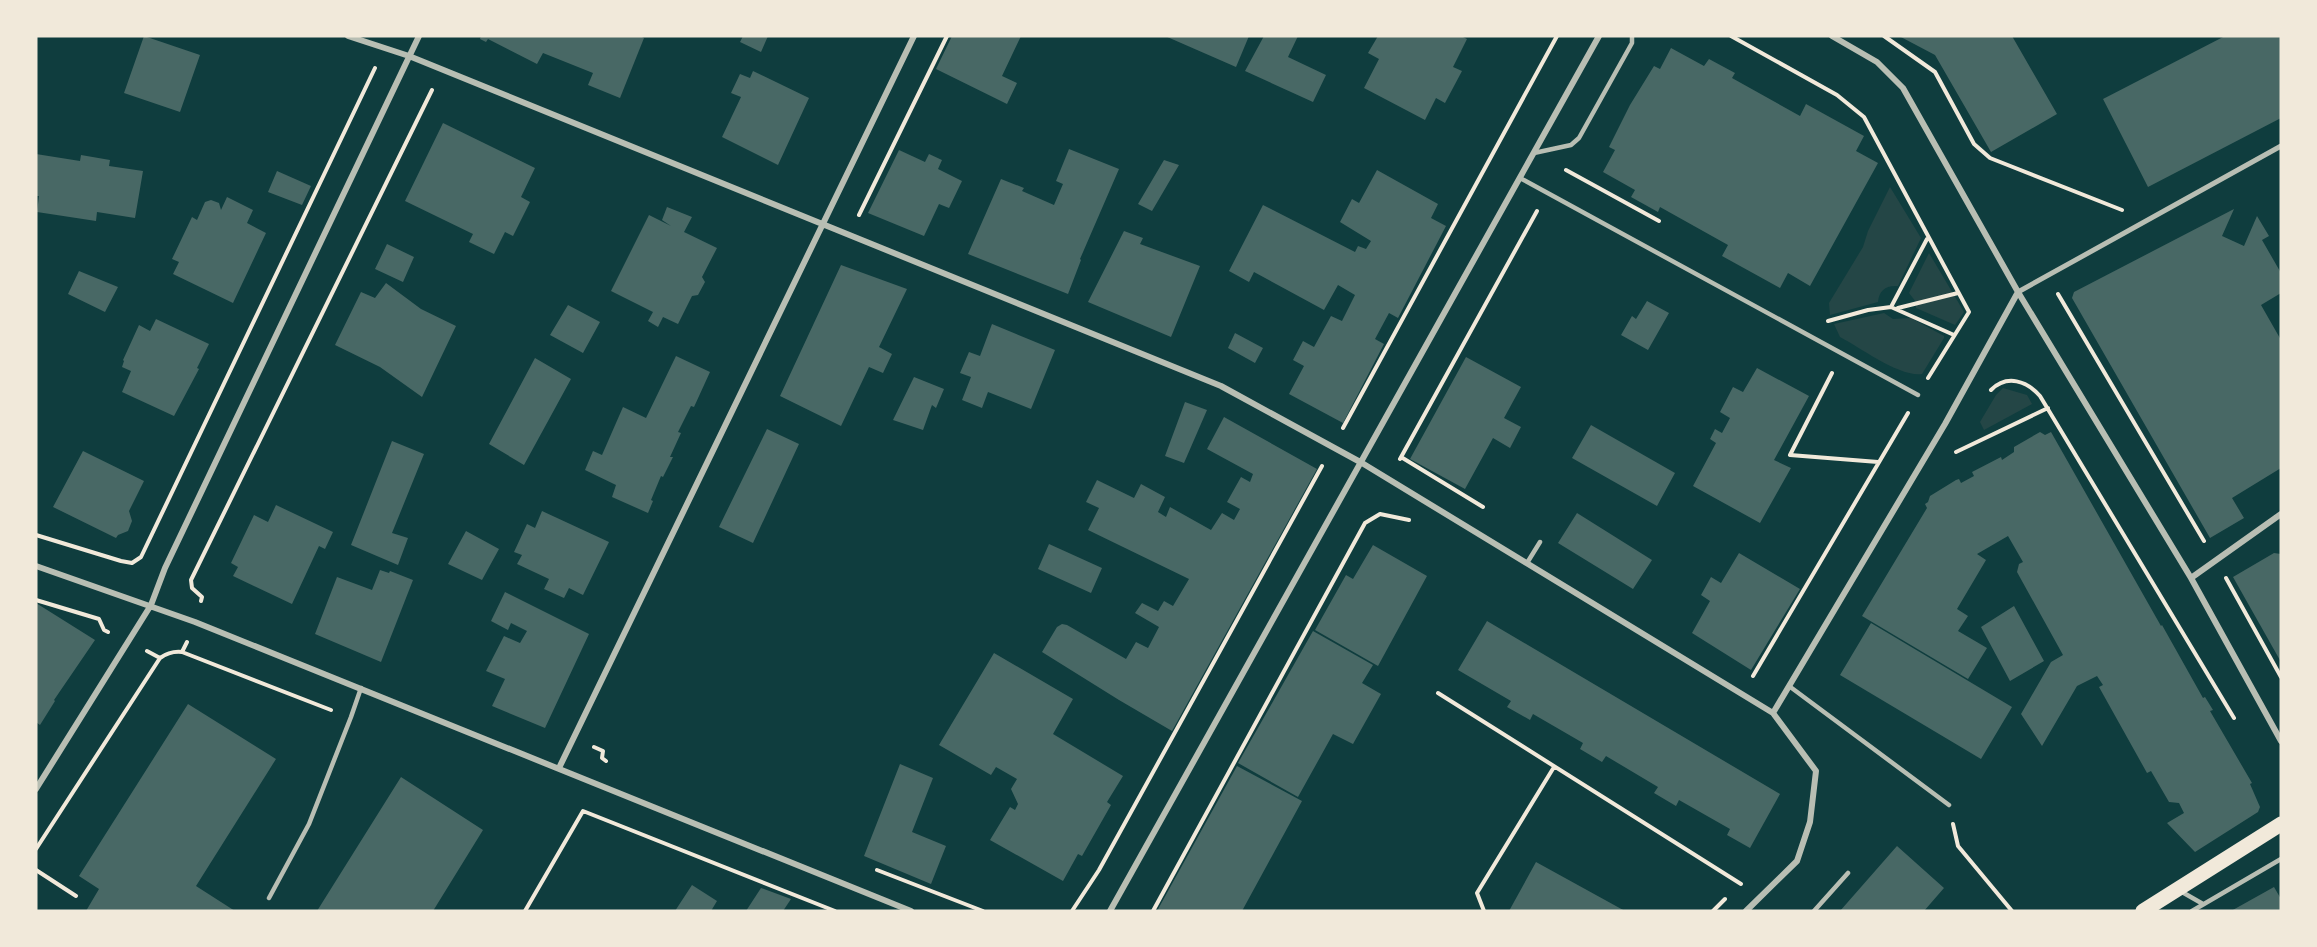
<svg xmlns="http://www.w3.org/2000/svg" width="2317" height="947" font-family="Manrope,sans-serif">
	<rect width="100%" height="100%" fill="#0f3d3e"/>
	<path fill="#244646" d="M1890,187L1921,238L1898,286C1886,285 1879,290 1878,302L1830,315L1829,303L1863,247L1868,231Z
		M1929,253L1964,312L1955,325L1916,308V302L1909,293Z
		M1884,313L1893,319L1911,318L1944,336V338L1922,374C1899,377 1861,348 1840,337L1834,324Z
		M2003,388L2027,395L2032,404L1984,430L1980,422L1996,395Z"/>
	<path fill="#486865" d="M144,36L200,55L180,112L124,93Z
		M481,36H640L644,38L620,98L588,85L593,73L543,53L537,64L488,39L486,42L480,39Z
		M743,36H768L761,52L740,42Z
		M952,36H1021L1002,76L1017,83L1007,104L936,69Z
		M1165,36H1249L1236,67Z
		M1264,36H1298L1288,57L1326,75L1313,102L1245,71Z
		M1378,36H1461L1467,39L1453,67L1462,71L1445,103L1436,98L1425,120L1364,88L1379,59L1368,53Z
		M1899,36H2012L2057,114L1991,152L1935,55Z
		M2225,36H2281V118L2148,187L2103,99Z
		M1671,48L1704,66L1709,59L1735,73L1732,78L1800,116L1806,104L1864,136L1856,151L1878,163L1810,286L1788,273L1780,288L1722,256L1728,245L1660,207L1658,212L1631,197L1635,190L1603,172L1615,150L1609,147L1630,105L1654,66L1660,69Z
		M753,71L809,98L778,165L722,137L741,97L731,93L740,74L750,78Z
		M443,123L535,168L521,197L530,202L513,236L505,232L494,254L469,242L473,234L405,201Z
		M1069,149L1119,169L1080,259L1081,260L1068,294L968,254L1001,179L1024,188L1022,191L1054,205L1063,184L1056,181Z
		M899,150L925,162L929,154L942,160L938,169L962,181L949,208L939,204L924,236L868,213Z
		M36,154L80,161L81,155L110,160L109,166L143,171L135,218L97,212L96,221L37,212L39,196H36Z
		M1164,160L1179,165L1152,211L1138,204Z
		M1377,170L1438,204L1431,218L1446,226L1398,318L1389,313L1375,339L1384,344L1343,423L1289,394L1304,366L1293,360L1303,341L1314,347L1331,316L1342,321L1355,295L1338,285L1324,310L1254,272L1249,282L1229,271L1263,205L1355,252L1358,246L1366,249L1371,241L1340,222L1352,199L1359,203Z
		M277,171L311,186L302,205L268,192Z
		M227,197L253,210L247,223L266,233L233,303L173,274L179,262L172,259L192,217L197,220L205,202L211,200L219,203L221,210Z
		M667,207L692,217L684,232L717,248L702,277L705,282L698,295L692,296L678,324L663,317L658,327L648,321L653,312L611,291L649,215L671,226L662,220Z
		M2234,209L2222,236L2244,246L2257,216L2269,236L2262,240L2281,273V293L2261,305L2281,340V468L2232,498L2244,518L2210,538L2072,298L2074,292Z
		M1124,231L1143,238L1140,244L1200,266L1171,337L1088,302Z
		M387,244L414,257L403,282L375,269Z
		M841,265L907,289L879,347L892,354L883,373L869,367L841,426L780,396Z
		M79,271L118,287L105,312L68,294Z
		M386,283L421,309L456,326L422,397L380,367L335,345L361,292L375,298Z
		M1647,301L1669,313L1648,350L1621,335L1632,316L1636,319Z
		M568,305L600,322L583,353L550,335Z
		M156,319L209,344L197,368L199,369L174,416L122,392L131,371L122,367L124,361L123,360L139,325L150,331Z
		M992,324L1055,350L1031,409L988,392L982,408L962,400L971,377L960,373L969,352L980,356Z
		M1235,333L1263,348L1255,363L1228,348Z
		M676,356L710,372L694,407L691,406L678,432L681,433L670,457H673L663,477L661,476L651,500L653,501L648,513L612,497L616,485L585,470L593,451L602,455L623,407L646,418Z
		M1466,357L1521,387L1504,418L1521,427L1510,448L1493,438L1465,489L1410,459Z
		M535,358L571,379L524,465L489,444Z
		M1757,368L1809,396L1774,460L1791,468L1760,523L1693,486L1716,443L1710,439L1715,429L1722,433L1730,418L1720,412L1733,387L1743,392Z
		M914,377L944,389L936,408L932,405L923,430L893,420Z
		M1185,402L1207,410L1184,463L1165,456Z
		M1224,417L1317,469L1172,731L1119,700L1042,652L1057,627L1062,624L1067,625L1126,659L1136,642L1148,648L1159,627L1135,613L1142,603L1158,611L1164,601L1173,606L1189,579L1088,530L1099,508L1086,502L1097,480L1134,498L1141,484L1165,497L1158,512L1166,517L1170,507L1211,530L1222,513L1234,520L1240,509L1227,502L1241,477L1250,482L1253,474L1207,449Z
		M1591,425L1675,473L1657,506L1572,458Z
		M767,429L799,444L753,543L719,527Z
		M2040,432L2045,435L2051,432L2161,626L2162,625L2203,698L2205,697L2213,710L2210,711L2252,783L2250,784L2260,807L2258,812L2195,852L2167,823L2184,813L2179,803L2169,802L2151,771L2147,773L2099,687L2103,685L2097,676L2077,686L2042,746L2021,714L2051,662L2063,655L2017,572L2019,564L2023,562L2008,536L1977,554L1986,560L1957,609L1968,616L1958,631L1987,648L1968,679L1862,616L1927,508L1925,504L1928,502L1930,496L1956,480L1959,479L1961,483L1974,476L1972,472L2001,457L2002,460L2014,452V447Z
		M392,441L424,454L392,533L408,538L398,565L351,545Z
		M83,451L144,481L129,511L132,521L128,531L118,535L116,538L53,507Z
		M276,505L333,532L325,549L319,546L292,604L233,576L238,567L231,563L254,515L268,522Z
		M542,511L609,542L583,595L569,588L564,598L544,589L549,579L517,564L522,555L514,552L527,524L535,528Z
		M1577,513L1652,560L1633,589L1558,543Z
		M466,531L499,549L482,580L448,564Z
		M1049,544L1102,568L1091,593L1038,569Z
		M1373,545L1427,576L1378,666L1315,630L1346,575L1353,579Z
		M1739,553L1800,589L1751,670L1692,633L1710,601L1701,595L1711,577L1721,583Z
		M2274,553L2281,554V662L2233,577Z
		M380,570L389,573L390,571L413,580L381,662L315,634L337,577L372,590Z
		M505,592L589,634L545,728L492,706L505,679L486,671L504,636L520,643L527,631L511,623L508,630L491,621Z
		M36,603L95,640L54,700L55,701L40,725L36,722Z
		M2014,606L2044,661L2010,681L1981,627Z
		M1487,621L1780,794L1750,848L1727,835L1730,829L1679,800L1676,806L1654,793L1658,787L1606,756L1602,762L1580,749L1583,743L1533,714L1530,720L1507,707L1511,701L1458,670Z
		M1871,623L2012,707L1981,759L1840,675Z
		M1313,631L1373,665L1362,683L1381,694L1353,744L1333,734L1298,797L1238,763Z
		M994,653L1073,699L1053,734L1123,776L1107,802L1111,805L1082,856L1078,854L1063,881L990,840L1010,807L1015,810L1018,804L1011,789L1017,779L996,767L991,775L939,745Z
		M188,704L276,759L196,886L235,911H86L99,889L79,876Z
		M900,764L933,778L912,832L946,846L931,884L864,856Z
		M1237,766L1302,801L1242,911H1157Z
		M401,777L483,830L433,911H317Z
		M1897,846L1944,888L1924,911H1840Z
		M1536,862L1625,911H1509Z
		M692,885L717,901L711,911H675Z
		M2274,887L2281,899V911H2231Z
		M761,888L791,899L783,911H746Z"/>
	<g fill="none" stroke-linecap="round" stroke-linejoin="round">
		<path stroke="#f1e9da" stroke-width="4" d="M1731,36L1837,95L1864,117L1969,312L1928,378
			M1884,36L1935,72L1974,144L1990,158L2122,210
			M1566,170L1659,221
			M859,215L947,36
			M2058,294L2204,541
			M1891,307L1927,239
			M1898,308L1958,293
			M1828,321L1868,310L1891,307L1954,335
			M1832,373L1790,455L1878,462
			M1991,390C2007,374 2027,381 2040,396L2234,718
			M1343,428L1557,36
			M1956,452L2048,408
			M1401,457L1483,507
			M1400,459L1537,211
			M36,535L121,561L132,563L141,557L375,68
			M2226,578L2281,677
			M36,600L99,619L104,630L108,632
			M201,601L202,597L192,588L191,580L432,90
			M147,651L160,658
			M182,652L187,642
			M1753,676L1908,413
			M1438,693L1741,884
			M594,747L603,751L602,758L606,761
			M1953,824L1958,846L2012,911
			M36,849L160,658C167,653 173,651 182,652L331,710
			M36,870L76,896
			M877,870L983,911
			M525,911L583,811L835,911
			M1072,911L1099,870L1322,466
			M1153,911L1365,523L1380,514L1409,520
			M1484,911L1477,893L1554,767
			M1713,911L1725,899"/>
		<path stroke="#b8beb3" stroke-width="4.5" d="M1534,153L1571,145L1579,138L1632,43V36
			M1520,178L1918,395
			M1527,563L1540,542
			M1789,686L1949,805
			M2182,892L2203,904
			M269,898L309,824L351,717L361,688
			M1814,911L1848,873
			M2192,911L2281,859"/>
		<path stroke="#b8beb3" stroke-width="5" d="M2018,292L2281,146"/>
		<path stroke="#b8beb3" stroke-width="6" d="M348,36L409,56L1221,386L1362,463L1773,713L1816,771L1810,822L1797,861L1746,911
			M1832,36L1877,62L1903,88L2018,292L2191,578L2281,741
			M36,566L195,622L911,911
			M2191,578L2281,514
			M1773,713L1945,424L2018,292
			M559,768L914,36
			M36,789L151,605L165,568L419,36
			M1110,911L1599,36"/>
		<path stroke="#f1e9da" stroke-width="15" d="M2143,911L2281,824"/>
	</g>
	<rect width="2317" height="947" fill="none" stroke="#f1e9da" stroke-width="75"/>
</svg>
